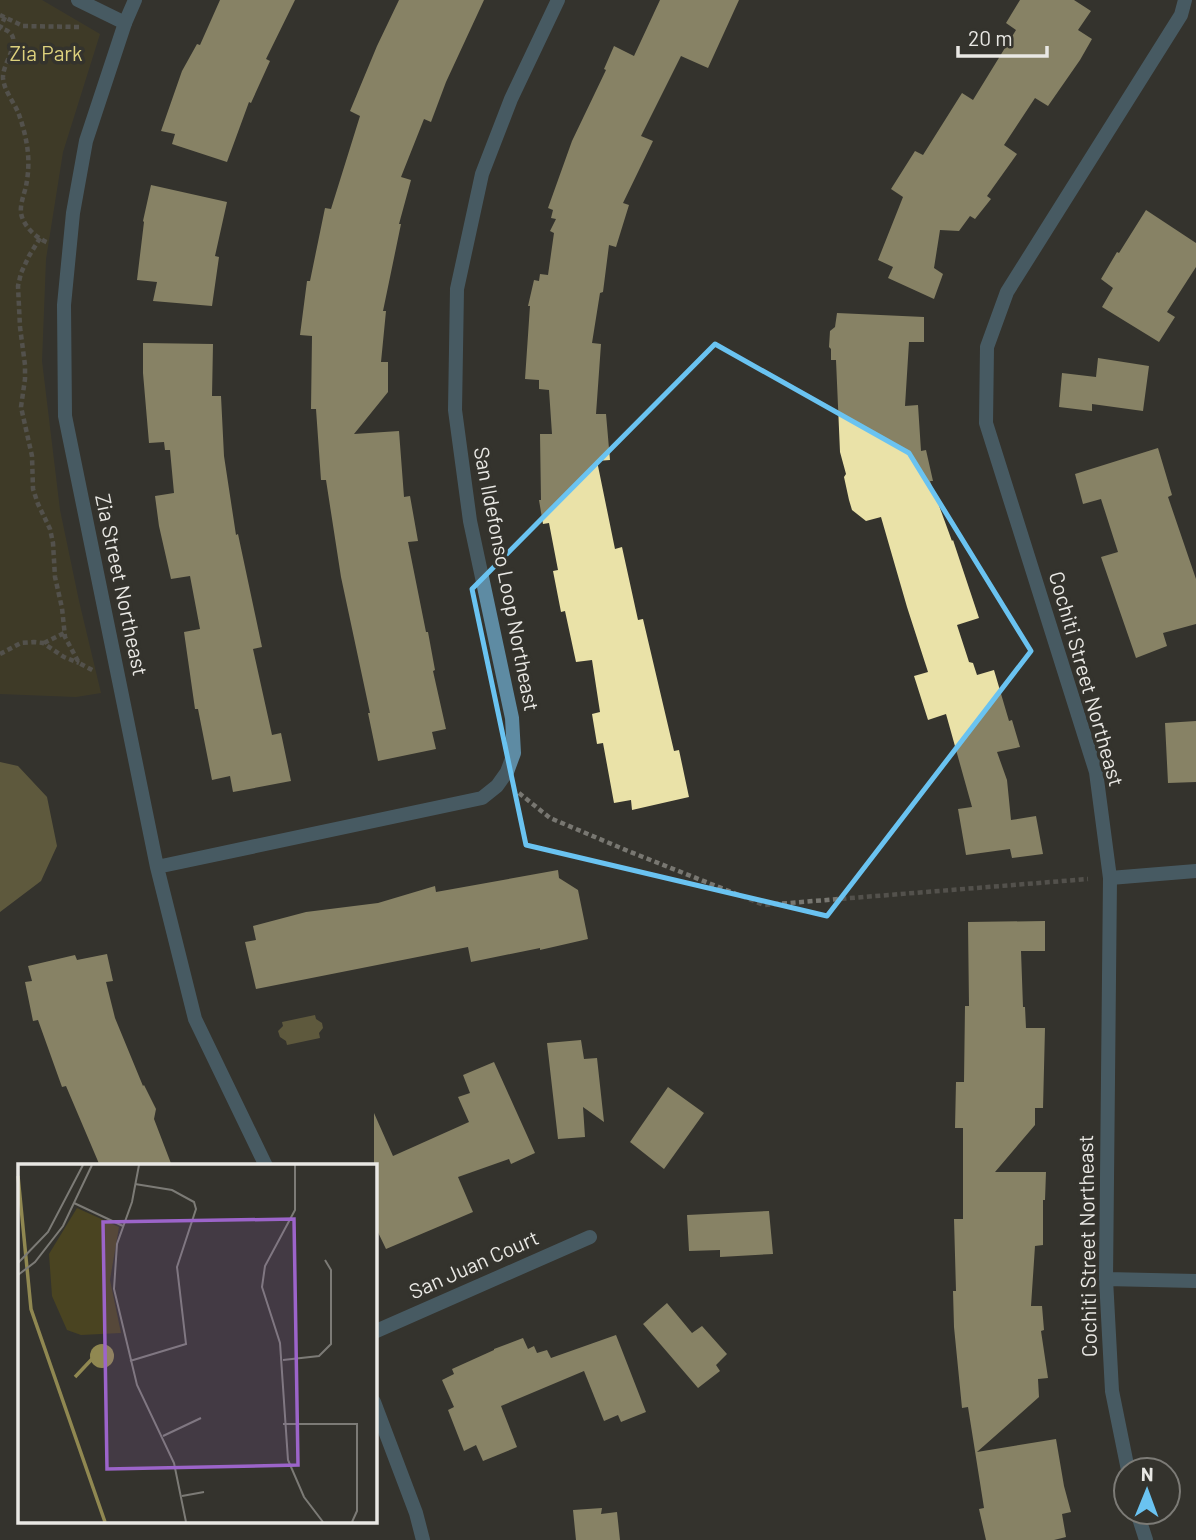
<svg xmlns="http://www.w3.org/2000/svg" width="1196" height="1540" font-family="Barlow,sans-serif">
	<rect width="100%" height="100%" fill="#34332d"/>
	<path fill="#4a4421" d="M0,0H42L100,34L63,152L46,259L42,361L60,510L79,601L101,693L76,697L0,694Z"/>
	<path fill="#908851" d="M0,762L18,766L47,797L57,846L41,881L0,912Z
		M315,1015L316,1019L322,1023L323,1028L319,1033L320,1038L287,1045L286,1041L280,1037L278,1031L283,1026L282,1022Z"/>
	<path fill="#eae2a8" d="M220,0H295L266,59L270,61L251,103L249,102L227,162L172,144L175,134L161,131L182,71L197,44L200,45Z
		M399,0H484L446,82L431,122L424,119L401,177L411,180L399,224H401L383,311H386L381,362H388V392L354,434L399,431L404,497L410,496L418,541L408,542L426,632H428L435,670L433,671L446,729L432,732L436,749L378,761L368,713H370L341,577L326,480H321L316,409H311L312,336L300,335L307,281H310L325,208L331,209L360,116L350,111L377,46Z
		M660,0H739L708,68L681,56L641,136L653,141L623,203L629,205L616,247L609,245L603,292L600,293L592,343L601,344L596,414H606L610,460L597,461L615,549L622,547L638,620L643,619L674,751L679,750L689,797L632,810L631,800L614,803L603,743L597,744L592,714L600,712L592,660L576,662L565,611L561,612L553,571L558,570L549,523L543,524L539,500H541L540,434H552L549,390L539,389V380L525,379L530,306H528L534,280L539,281L540,274L548,275L554,233L550,231L556,219L551,218L553,210L548,208L572,141L606,70L604,69L614,46L634,56Z
		M1020,0H1074L1091,11L1078,30L1092,39L1080,60L1048,106L1035,98L1004,145L1017,154L987,196L991,199L975,219L970,216L959,231L940,230L934,268L943,274L934,299L888,278L893,267L878,260L903,197L891,189L915,151L923,155L962,93L973,100L1016,30L1006,23Z
		M151,185L227,202L215,256L219,257L212,306L153,301L157,282L137,280L144,222L143,221Z
		M1146,210L1196,243V267L1167,312L1175,317L1159,342L1102,307L1113,288L1101,279L1117,252L1119,253Z
		M837,313L924,317V342H909L905,406L918,405L921,451L926,450L933,481H930L952,541L953,540L979,618L957,625L969,662L973,663L977,675L994,670L1009,721L1012,720L1020,747L997,752L1007,780L1011,820L1036,816L1043,854L1012,858L1010,849L966,855L958,809L972,807L946,714L928,720L914,676L928,672L907,607L881,517L866,521L852,510L849,500L844,477L846,474L840,452L836,360H831V349L829,347L830,331L835,327Z
		M143,343L213,344L212,396H221L224,456L236,535L238,534L262,647L253,649L272,735L281,733L291,781L233,792L230,776L212,780L198,709H195L184,632L200,629L190,576L171,579L159,526L155,496L174,493L170,450H165L164,442L149,443L143,373Z
		M1098,358L1149,366L1143,411L1092,404V411L1059,407L1062,373L1096,377Z
		M1158,448L1172,495L1168,497L1196,579V624L1163,633L1167,646L1136,658L1101,557L1118,552L1101,499L1083,504L1075,474Z
		M1196,721V782L1168,783L1165,723Z
		M558,870L559,878L578,890L588,939L540,950V948L471,962L468,947L256,989L245,942L256,940L253,926L306,912L378,903L435,886L436,892Z
		M1045,921V951H1021L1023,1007H1025L1026,1028H1045L1043,1108H1035V1125L995,1172H1046L1045,1200H1043V1245L1035,1246L1031,1306H1042L1044,1330L1041,1331L1048,1378L1038,1379L1039,1397L977,1452L1056,1439L1064,1486L1071,1512L1062,1514L1066,1537L1054,1540H986L979,1509L984,1508L968,1407L962,1408L954,1327L953,1291H956L954,1219H963V1128H955L956,1082H964L965,1006H969L968,922Z
		M107,954L113,981L106,982L115,1018L143,1086L144,1085L156,1109L154,1119L172,1166H100L66,1086L62,1087L38,1020L33,1021L25,982L32,981L28,966L75,955L77,960Z
		M581,1040L584,1059L597,1058L604,1122L583,1107L585,1137L558,1139L547,1043Z
		M494,1062L535,1153L511,1164L509,1159L458,1177L473,1212L386,1249L374,1224V1113L393,1156L469,1122L458,1097L470,1093L463,1075Z
		M668,1087L704,1113L664,1169L630,1142Z
		M769,1211L773,1254L720,1257V1250L689,1251L687,1215Z
		M667,1303L692,1333L702,1326L727,1354L716,1365L720,1371L698,1388L643,1324Z
		M616,1335L646,1412L621,1422L618,1415L604,1421L584,1371L501,1406L517,1447L483,1461L476,1445L464,1451L448,1410L454,1407L442,1380L454,1374L452,1369L494,1350V1349L523,1338L528,1349L534,1346L537,1353L547,1350L551,1358Z
		M602,1508L601,1514L617,1512L620,1540H576L573,1510Z"/>
	<g fill="none" stroke-linecap="round" stroke-linejoin="round">
		<path stroke="#787771" stroke-width="4.5" stroke-dasharray="5 3.5" stroke-linecap="butt" d="M0,15L23,26L81,27
			M5,17L0,28C29,35 2,61 3,78C4,90 13,101 18,112C23,125 27,141 28,154C29,165 28,176 26,186C24,195 20,204 21,213C23,226 37,239 49,243
			M40,238L29,256L21,273L18,286L20,327L25,365V379L21,407L32,456L33,489L38,504L50,529L53,543L55,577L62,608L65,637L79,663L94,671
			M44,643L64,633
			M0,654L21,643L34,642L43,643L64,657L79,663
			M519,793L550,818L628,851L764,905L1088,879"/>
		<path stroke="#5e8ba3" stroke-width="14" d="M78,0L125,23"/>
		<path stroke="#5e8ba3" stroke-width="14" d="M135,0L125,23L86,141L73,213L64,305L65,416L157,867L195,1019L266,1166
			M157,867L482,798L497,786L507,772L514,753L512,718L470,521L455,410L457,289L482,174L511,99L558,0
			M1110,878L1196,871
			M1106,1279L1196,1281
			M374,1332L590,1237
			M374,1402L416,1513L423,1540
			M1128,1470L1112,1391L1106,1279L1110,878L1096,772L986,423L987,347L1007,292L1181,15L1185,0
			M1137,1512L1146,1540"/>
	</g>
	<path d="M0 0H1196V1540H0ZM715,344L909,453L1031,651L827,916L526,845L472,589Z" fill="#34332d" fill-opacity=".55" fill-rule="evenodd"/>
	<path fill="none" stroke="#6ac3f1" stroke-width="5" stroke-linejoin="round" d="M715,344L909,453L1031,651L827,916L526,845L472,589Z"/>
	<g text-anchor="middle" stroke-width="7" stroke-linejoin="round" paint-order="stroke">
		<g font-size="21" fill="#ddd17d" stroke="#34332d">
			<text x="46" y="61">Zia Park</text>
		</g>
		<g font-size="21" fill="#e9e8e4" stroke="#34332d">
			<text transform="translate(506 579) rotate(79)" y="7">San Ildefonso Loop Northeast</text>
			<text transform="translate(121 585) rotate(78)" y="7">Zia Street Northeast</text>
			<text transform="translate(1086 679) rotate(74)" y="7">Cochiti Street Northeast</text>
			<text transform="translate(1088 1246) rotate(-91)" y="7">Cochiti Street Northeast</text>
			<text transform="translate(474 1265) rotate(-24)" y="7">San Juan Court</text>
		</g>
	</g>
	<g transform="translate(18 1164)">
		<rect width="359" height="359" fill="#34332d"/>
		<path d="M59,44L101,63L92,116L103,169L63,171L49,166L34,132L31,90Z" fill="#4a4421"/>
		<path d="M72 192a12 12 0 1 1 24 0a12 12 0 1 1-24 0Z" fill="#908851"/>
		<path fill="none" stroke="#908851" stroke-width="3.5" d="M0,12L13,145L87,358M57,213L74,195"/>
		<path fill="none" stroke="#7c7b76" stroke-width="2" d="M121,1L114,38L99,80L96,125L119,221L156,299L168,358M277,1V46L247,102L244,123L262,179L270,296L286,333L305,358M56,39L105,62M0,99L30,68L65,1M0,111L17,98L45,62L74,1M265,196L301,192L313,180V106L307,96M112,197L168,180L159,103L178,45L176,38L154,26L117,20M265,260H339V347L334,358M145,272L183,254M164,332L186,328"/>
		<path fill="#9c64ca" fill-opacity="0.15" stroke="#9c64ca" stroke-width="3.5" d="M276,55L280,301L89,305L85,58Z"/>
		<rect width="359" height="359" fill="none" stroke="#e9e8e4" stroke-width="3.5"/>
	</g>
	<g transform="translate(1147 1491) rotate(1)"><circle r="33" fill="#34332d" stroke="#7c7b76" stroke-width="2"/>
	<path d="M0-5L12 26L0 18L-12 26Z" fill="#6ac3f1"/>
	<text y="-10" font-size="19" font-weight="bold" text-anchor="middle" fill="#e9e8e4">N</text>
	</g>
	<path d="M958 46v10h89v-10" fill="none" stroke="#e9e8e4" stroke-width="3.5"/>
	<text x="968" y="46" font-size="21" fill="#e9e8e4" stroke="#34332d" stroke-width="5" paint-order="stroke">20 m</text>
</svg>
